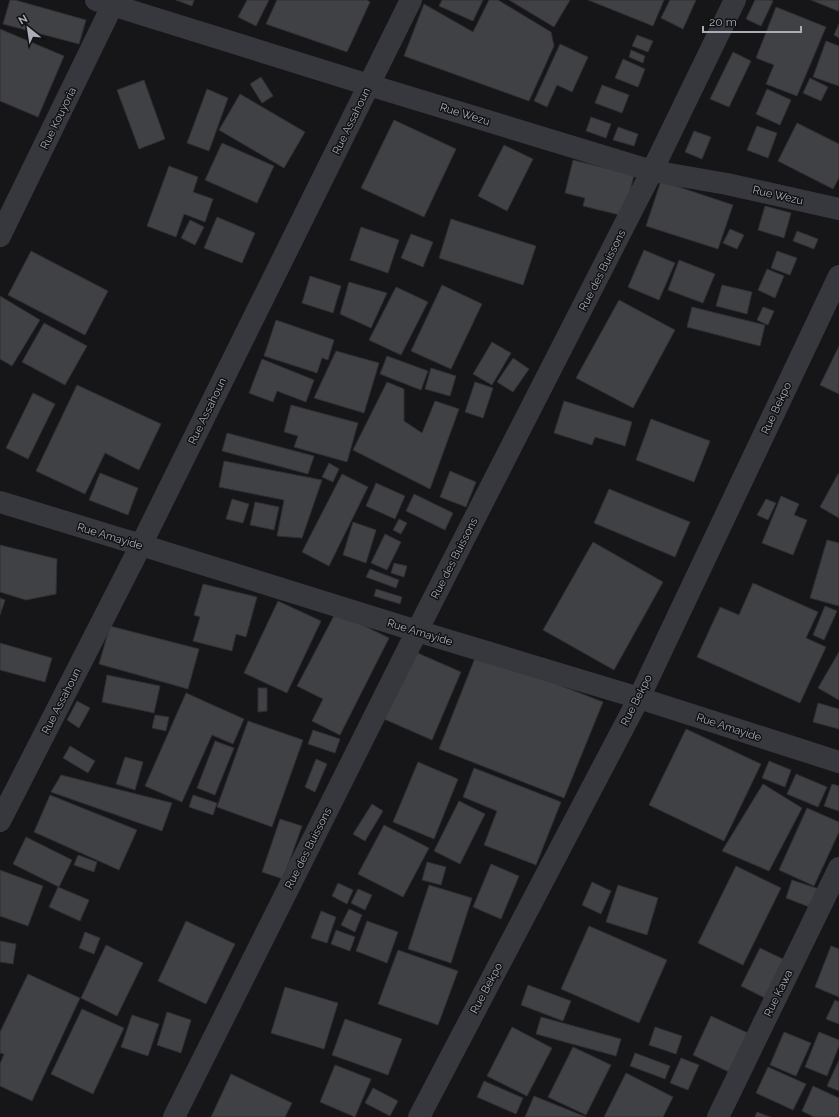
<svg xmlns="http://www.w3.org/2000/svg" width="839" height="1117" font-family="Raleway,sans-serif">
	<rect width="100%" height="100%" fill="#161618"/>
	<path fill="#404145" stroke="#303034" d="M10,0H15L86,20L79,44L3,24Z
		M176,0H194L192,6Z
		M247,0H269L256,26L238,17Z
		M277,0H367L370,2L347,52L266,24Z
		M442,0H483L473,21L439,6Z
		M489,0H498L551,32L554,46L529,101L404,56L424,4L473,32Z
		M509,0H570L554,27Z
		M588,0H664L653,26Z
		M670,0H696L683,29L661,18Z
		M755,0H770L773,1L761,26L746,19Z
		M811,0H839V9L838,11Z
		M776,7L826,27L797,96L766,84L774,65L756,58Z
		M839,24V38L834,35Z
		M0,29L64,56L38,117L0,101Z
		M637,35L653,41L648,52L632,46Z
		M826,41L839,46V86L813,77Z
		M560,44L588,57L572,92L557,85L547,107L534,101Z
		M631,50L645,56L643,63L629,57Z
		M733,52L751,61L729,107L710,99Z
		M623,59L645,69L638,87L615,78Z
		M261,77L273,96L262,103L250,84Z
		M810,78L828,87L821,101L803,93Z
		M144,80L165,139L139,149L117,90Z
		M602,85L629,95L622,113L595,103Z
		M207,89L228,98L209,151L187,143Z
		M767,89L791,100L780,125L756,114Z
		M240,94L305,132L284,168L219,130Z
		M591,117L611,124L606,138L586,131Z
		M394,120L456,149L424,217L361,188Z
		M797,123L839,144V178L833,189L778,161Z
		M757,126L777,133L768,158L747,150Z
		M618,127L638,134L634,146L613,140Z
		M694,131L711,137L702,159L685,152Z
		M222,143L274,166L257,203L205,180Z
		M504,145L533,159L507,211L478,196Z
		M573,160L634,175L624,216L583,206L585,198L565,193Z
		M169,166L198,177L193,192L213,199L205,222L184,214L176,237L147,226Z
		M661,181L733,205L718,249L646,226Z
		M765,206L791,213L784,238L758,230Z
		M217,217L255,233L242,263L204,248Z
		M451,219L536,246L523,285L439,258Z
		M190,220L204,227L195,245L181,238Z
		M361,227L399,240L388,273L350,260Z
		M730,229L744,235L737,249L723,243Z
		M797,231L818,239L814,249L793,241Z
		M411,234L433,242L423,267L401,258Z
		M644,250L675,263L659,300L628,287Z
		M31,251L108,291L85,335L8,295Z
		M777,251L797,258L790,275L771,268Z
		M679,260L715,274L703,303L668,290Z
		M767,269L784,276L775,298L758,290Z
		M310,276L341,286L333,313L302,303Z
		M349,282L387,293L371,328L340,314Z
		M442,285L482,304L451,369L411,351Z
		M722,285L752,292L747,314L716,306Z
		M396,287L428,302L401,355L369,340Z
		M0,296L40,320L12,366L0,359Z
		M619,300L675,330L633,408L576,378Z
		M692,307L765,325L760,346L687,327Z
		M763,307L774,311L768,325L757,320Z
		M276,320L334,340L328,360L322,358L317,373L264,356Z
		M44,323L87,346L65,385L22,362Z
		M492,342L511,353L492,385L473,374Z
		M839,346V394L820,385Z
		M336,351L379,363L364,413L314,398Z
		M387,356L428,371L421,390L380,374Z
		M513,358L529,369L513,392L497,382Z
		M262,359L314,380L306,402L277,391L273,402L249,393Z
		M431,368L456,376L450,396L425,389Z
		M387,382L404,389V421L422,433L435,401L459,409L430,489L353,450Z
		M475,382L493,388L483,418L465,412Z
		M77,385L161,424L139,470L105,453L85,494L36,471Z
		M33,393L55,404L28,459L6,448Z
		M564,401L632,422L625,446L595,437L592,445L554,433Z
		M291,405L358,423L347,462L294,447L298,436L284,432Z
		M651,419L710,441L694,482L636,460Z
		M227,433L314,456L308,474L222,451Z
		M224,461L322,480L302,538L277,536L284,500L219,487Z
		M329,463L339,469L333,482L322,477Z
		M450,471L476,482L466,507L440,497Z
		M100,473L138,488L128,515L89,500Z
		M342,474L368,487L329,566L302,552Z
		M838,474H839V518L820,507Z
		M376,483L405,496L395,519L366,506Z
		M609,489L690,522L675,557L594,523Z
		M414,494L453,513L445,530L406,511Z
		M781,496L799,504L794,515L807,520L793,555L762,543Z
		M232,499L249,504L243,523L226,519Z
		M766,499L776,503L768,520L757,515Z
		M255,502L279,507L274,530L250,525Z
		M399,519L407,523L401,534L393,530Z
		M353,522L376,530L366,563L343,555Z
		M385,534L401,542L387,570L371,563Z
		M827,540L839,543V606L810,598Z
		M593,542L663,582L614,670L543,630Z
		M0,545L57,559L56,594L26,600L0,592Z
		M394,563L407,566L404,577L391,573Z
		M370,569L399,580L396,588L366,577Z
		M753,583L818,612L806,638L826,647L800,703L697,657L720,607L739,615Z
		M203,584L257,597L246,637L236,634L232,651L193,641L200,617L194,615Z
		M376,589L402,597L400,604L374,596Z
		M0,598L5,600L0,615Z
		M278,601L321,621L287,693L244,673Z
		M825,606L837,611L824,640L813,635Z
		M336,612L389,638L340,735L312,721L323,699L297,686Z
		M110,626L199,649L188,689L99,664Z
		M0,643L52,658L45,682L0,670Z
		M413,651L461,672L432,740L384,719Z
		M839,652V700L818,688Z
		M477,653L603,702L564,798L439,749Z
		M107,675L160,686L154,713L102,702Z
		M258,688H267V711L258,712Z
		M186,693L244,719L233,744L212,735L182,802L145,786Z
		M77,701L90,708L79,728L67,720Z
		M818,703L839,709V729L813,722Z
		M155,715L169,717L166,731L152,728Z
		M248,721L303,740L272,827L217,807Z
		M686,729L761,764L724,841L649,805Z
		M313,730L340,739L335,753L308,744Z
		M215,741L234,748L215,795L197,788Z
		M70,746L95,761L88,773L63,758Z
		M125,757L143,762L135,790L116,784Z
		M316,759L327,764L315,792L305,787Z
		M769,761L791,770L785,787L762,778Z
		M418,762L458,779L434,839L393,822Z
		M474,768L561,802L536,865L484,845L497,811L463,797Z
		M796,774L827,787L818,807L787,794Z
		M61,775L172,803L162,831L51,792Z
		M763,784L802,808L769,871L722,851Z
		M832,784L839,786V811L824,806Z
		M50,795L137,830L119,870L34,832Z
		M193,795L217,803L213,815L189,807Z
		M459,801L485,814L460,864L434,851Z
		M372,804L383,811L365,841L353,834Z
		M807,808L839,822V832L814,886L779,870Z
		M280,819L302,826L283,879L262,872Z
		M384,825L429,848L403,897L358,874Z
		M26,837L72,860L59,887L13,864Z
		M78,855L97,862L94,872L74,865Z
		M427,862L446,867L441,885L422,880Z
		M491,864L519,876L501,919L473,907Z
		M736,866L781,888L743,965L698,943Z
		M0,870L43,886L28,926L0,916Z
		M792,880L819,889L812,908L786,898Z
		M592,882L611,891L601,914L582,905Z
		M338,883L353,890L347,904L332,896Z
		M429,885L472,898L451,963L408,949Z
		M618,885L658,898L647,935L606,922Z
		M58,887L89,900L80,921L49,907Z
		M358,889L372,895L365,910L351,903Z
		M349,909L362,915L355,932L341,925Z
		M321,911L336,917L327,943L311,938Z
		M186,921L235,944L206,1004L158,981Z
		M367,921L398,932L387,963L356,951Z
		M589,926L667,960L639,1023L561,989Z
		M336,930L355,937L350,951L331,944Z
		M85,932L100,938L94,954L79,948Z
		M0,941L16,944L13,964L0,962Z
		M106,945L143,963L117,1016L81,998Z
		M831,946L839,949V997L815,987Z
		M760,948L785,960L765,998L741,986Z
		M398,950L458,971L438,1025L378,1004Z
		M28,974L80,998L32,1101L0,1086V1064L4,1054L0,1053V1032Z
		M528,985L571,1001L563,1021L521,1005Z
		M285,987L338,1003L324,1049L271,1033Z
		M835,1000L839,1002V1024L826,1019Z
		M82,1009L124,1028L93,1094L51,1074Z
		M167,1012L191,1020L181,1053L157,1045Z
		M132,1015L159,1024L148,1056L121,1047Z
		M711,1016L748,1033L729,1072L693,1055Z
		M541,1017L621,1039L616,1056L536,1034Z
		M345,1019L402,1039L388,1075L332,1055Z
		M512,1027L552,1048L527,1096L487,1076Z
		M655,1027L682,1036L676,1054L649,1045Z
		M784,1032L811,1043L796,1076L770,1065Z
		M819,1032L839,1040V1046L827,1076L805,1067Z
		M573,1047L611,1065L586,1115L548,1097Z
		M635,1053L670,1066L665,1079L630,1066Z
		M681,1058L699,1065L688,1090L670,1083Z
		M839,1060V1091L827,1086Z
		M335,1065L371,1079L355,1117L320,1102Z
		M768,1067L806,1084L793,1110L756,1093Z
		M626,1073L673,1097L663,1117H604Z
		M231,1074L292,1103L285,1117H211Z
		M484,1081L523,1098L516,1114L477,1097Z
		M813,1086L839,1098V1117H814L802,1111Z
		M373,1088L398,1101L390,1116L365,1103Z
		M534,1096L586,1117H525Z
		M757,1112L770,1117H755Z"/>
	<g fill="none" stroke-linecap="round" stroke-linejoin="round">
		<path stroke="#37383d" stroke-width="22" d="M96,0L369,85L652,171L727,184L839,209
			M0,236L115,0
			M0,502L141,545L417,631L639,698L839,762
			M0,821L141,545L411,0
			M174,1117L417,631L652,171L735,0
			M419,1117L639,698L839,276
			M718,1117L839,868"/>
	</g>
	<g text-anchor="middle" stroke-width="3" stroke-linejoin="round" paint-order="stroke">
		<g font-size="11" fill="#a8adb8" stroke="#111113">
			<text transform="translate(465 114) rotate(17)" y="4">Rue Wezu</text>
			<text transform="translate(58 118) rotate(-64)" y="4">Rue Kouyoria</text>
			<text transform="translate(351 121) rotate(-64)" y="4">Rue Assahoun</text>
			<text transform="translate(778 195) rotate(13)" y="4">Rue Wezu</text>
			<text transform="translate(602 270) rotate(-63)" y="4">Rue des Buissons</text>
			<text transform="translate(776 408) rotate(-65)" y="4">Rue Bekpo</text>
			<text transform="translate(207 411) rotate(-64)" y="4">Rue Assahoun</text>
			<text transform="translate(110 536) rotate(17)" y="4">Rue Amayide</text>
			<text transform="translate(454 558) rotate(-63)" y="4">Rue des Buissons</text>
			<text transform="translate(420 632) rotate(17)" y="4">Rue Amayide</text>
			<text transform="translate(636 700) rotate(-63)" y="4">Rue Bekpo</text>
			<text transform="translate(61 701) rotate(-63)" y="4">Rue Assahoun</text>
			<text transform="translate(729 727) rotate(18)" y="4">Rue Amayide</text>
			<text transform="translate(308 848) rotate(-63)" y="4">Rue des Buissons</text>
			<text transform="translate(486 988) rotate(-62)" y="4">Rue Bekpo</text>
			<text transform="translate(778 993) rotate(-64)" y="4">Rue Kawa</text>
		</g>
	</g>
	<g transform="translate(28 28) rotate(330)" stroke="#111113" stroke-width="3" paint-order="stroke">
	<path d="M0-3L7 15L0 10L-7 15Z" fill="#a8adb8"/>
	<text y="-6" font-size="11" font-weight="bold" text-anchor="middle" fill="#a8adb8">N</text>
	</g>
	<path d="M703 26v6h98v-6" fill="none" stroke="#a8adb8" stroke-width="2"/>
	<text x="709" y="26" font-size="12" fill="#a8adb8" stroke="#111113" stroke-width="3" paint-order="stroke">20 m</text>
</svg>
